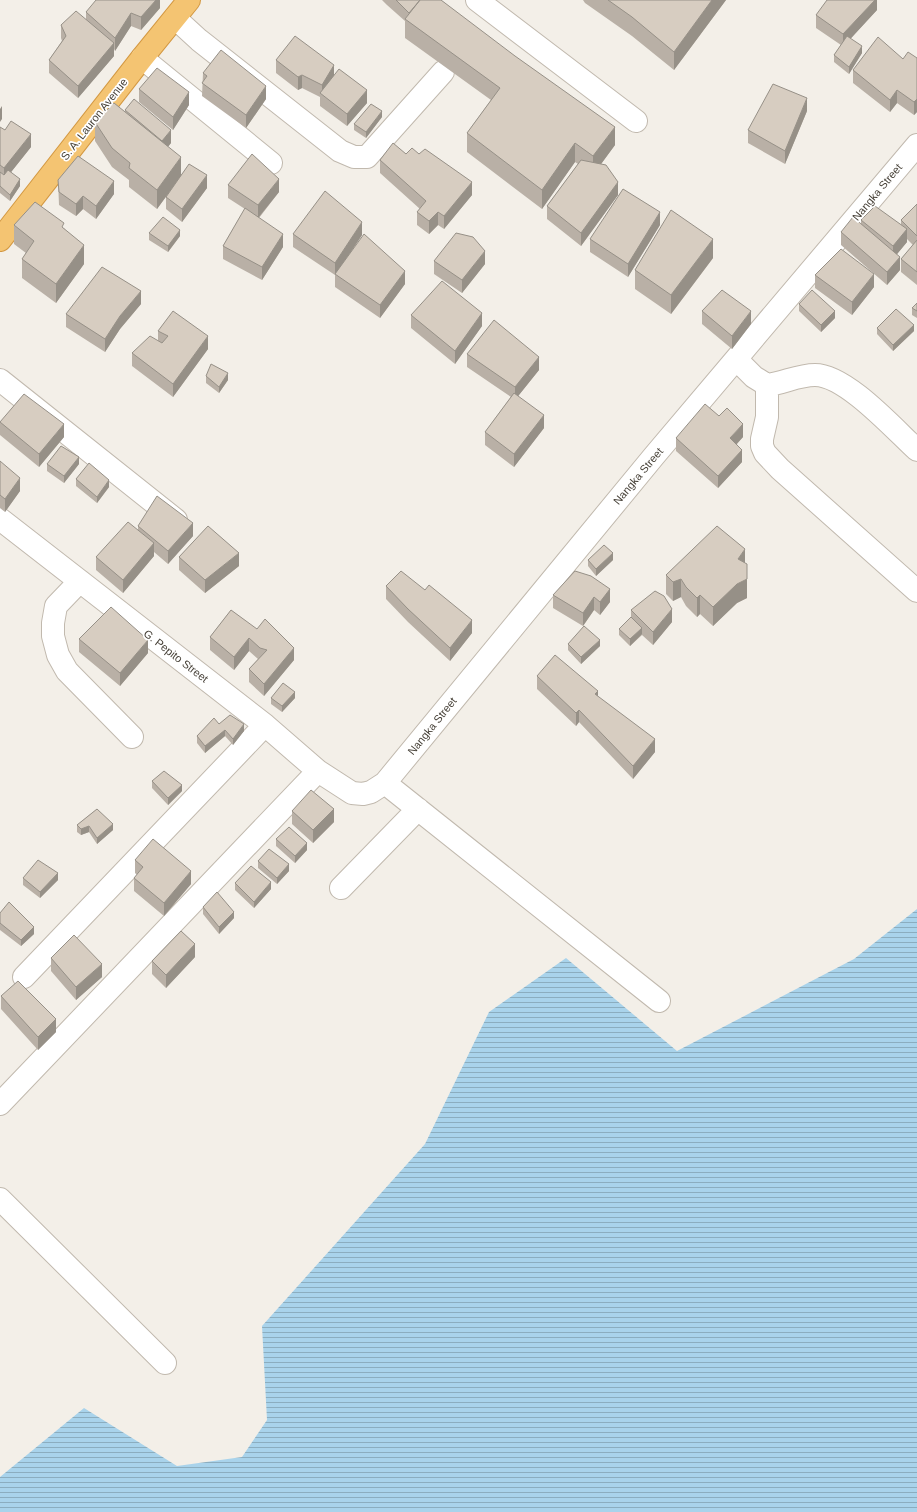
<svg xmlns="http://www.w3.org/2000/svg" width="917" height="1512" font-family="Helvetica,sans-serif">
	<defs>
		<pattern id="water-rules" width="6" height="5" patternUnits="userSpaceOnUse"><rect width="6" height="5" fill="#a9d3eb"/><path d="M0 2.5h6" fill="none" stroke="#8badbf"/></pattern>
	</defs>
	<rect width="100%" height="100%" fill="#f3efe8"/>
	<path fill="url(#water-rules)" d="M917,909V1512H0V1477L84,1408L177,1466L242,1457L267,1420L262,1326L425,1144L489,1012L566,958L677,1051L854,959Z"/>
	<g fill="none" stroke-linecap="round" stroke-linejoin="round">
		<defs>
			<path id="minor" d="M477,0L636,121
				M175,18L199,40L340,151L354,157H367L443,72
				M142,58L271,163
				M737,360L754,377L767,385C784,383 798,375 815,375C846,375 894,429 917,450
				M0,380L176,520
				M767,385V417L762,439V446L765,453L780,469L917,591
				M0,519L265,725L318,771L352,793L363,794L371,792L385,783L654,456L917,145
				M80,581L56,606L53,623V636L58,655L67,671L132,737
				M385,783L659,1001
				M341,888L418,809
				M24,977L265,725
				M0,1104L318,771
				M0,1199L165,1363"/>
			<path id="highway" d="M0,240L142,58L189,0"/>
		</defs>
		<use href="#minor" stroke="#c1b9ae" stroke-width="24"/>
		<use href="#highway" stroke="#d39842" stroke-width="24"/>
		<use href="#minor" stroke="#fff" stroke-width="22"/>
		<use href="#highway" stroke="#f4c472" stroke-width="22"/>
	</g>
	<path fill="#b9b0a6" d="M160,0V8L141,30L131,26L115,51L114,49V56L78,98L49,73V60L62,41L61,38V25L86,19V12Z
		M382,0H441L615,145L601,164L618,195L581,246L547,219V206L578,164L575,162L542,209L467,152V133L491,100L405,38V21L387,5Z
		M583,0H726L674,70L632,36L585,3Z
		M877,0V10L850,39L862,53L849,74L834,62V55L841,45L816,28V15Z
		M917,58V112L914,115L897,103L890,112L853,83V70L903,59Z
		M276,60L334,75L367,103L347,126L320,106V97L302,88L298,90L276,73Z
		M203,73L266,99L246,128L202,96Z
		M139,89L189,105L173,130L139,102Z
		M125,110L171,143L168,147L181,174L207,188L182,222L166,209V197L168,194L157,209L129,187V180L112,167L95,141V122L125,112Z
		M807,111L785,164L748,143V130Z
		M382,117L366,138L354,130V124Z
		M0,127L31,147L11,172L20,186L10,201L0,193Z
		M406,154L472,195L444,229L438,225L429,234L417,225V212L420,209L380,173V160Z
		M58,180L114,194L96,219L83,209L76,216L59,205Z
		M228,185L279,192L259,218L283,247L262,280L223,259V246L245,209L228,198Z
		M917,204V285L901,272V259L913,245L907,239V242L897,254L900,270L887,285L841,245V232L861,224V220L901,225V220Z
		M14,225L64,228L84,264L56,303L22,278V259L26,253L14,244Z
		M660,225L628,277L590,252V239Z
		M149,233L180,236L168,252L149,240Z
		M293,234L362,235L352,251L405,284L380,318L335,287V275L293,247Z
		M713,258L671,314L635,289V270Z
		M434,261L485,264L462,293L434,274Z
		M815,275L874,287L852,315L815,288Z
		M917,303V318L912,315V308Z
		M141,304L120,329L105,352L66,327V314Z
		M799,304L835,318L821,332L799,311Z
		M702,311L751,324L732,349L702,324Z
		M411,315L482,326L455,364L411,328Z
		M877,328L914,331L893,351L877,334Z
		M158,331L208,349L173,397L132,366V353L158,341Z
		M467,354L539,370L518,396L544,428L514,467L485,445V432L511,397L467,367Z
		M206,376L228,380L219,393L206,383Z
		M0,422L64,437L39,467L0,435Z
		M743,437L737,444L742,462L718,488L676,451V438Z
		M0,461L20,491L5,512L0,508Z
		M47,464H79L64,483L47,471Z
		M76,479L109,487L97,503L76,486Z
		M138,526L193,536L168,564L154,552V556L123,593L96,570V557L138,530Z
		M179,557L239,566L205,593L179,570Z
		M588,560H613L596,576L588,566Z
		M745,563L747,598L737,603L713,626L700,614L697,617L686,606L681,597L673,601L666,594V575Z
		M386,586L472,633L450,661L408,622L386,599Z
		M610,589V602L600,615L594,610L583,626L553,608V595Z
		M231,610L294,660L264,696L249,682V669L258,659L249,651L234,670L210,650V637Z
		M631,610L672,622L653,645L642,635L630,646L619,635V629L631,617Z
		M79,639L148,653L120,686L79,652Z
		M568,644L600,646L581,664L568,650Z
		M537,676L598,697L655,752L633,779L579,722L576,726L537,689Z
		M271,698H295L282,712L271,704Z
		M219,724L244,731L233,745L225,736L205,753L197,743V736Z
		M152,781L182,791L168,805L152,788Z
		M97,809L113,830L97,844L89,832L81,835L77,832V825Z
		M292,811L334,822L313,843L292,824Z
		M276,839L307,850L295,863L276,846Z
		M135,860L191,884L164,916L134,891V878L137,875L135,873Z
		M258,861L289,871L277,884L258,868Z
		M23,878L58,880L40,898L23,885Z
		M235,883L271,889L254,908L235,890Z
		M203,907L234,918L219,934L203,914Z
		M0,913L34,934L21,946L0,930Z
		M195,957L166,988L152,974V961Z
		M51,958L102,977L76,1000L51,971Z
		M1,996L56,1032L38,1050L1,1009Z"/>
	<path fill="#969087" d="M156,0H160V8L141,30V17Z
		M712,0H726L674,70V52Z
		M875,0H877V10L843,47V34Z
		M131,13V26L115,51V38Z
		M114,43V56L78,98V86Z
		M862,46V53L849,74V67Z
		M334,65V78L322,95V85Z
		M302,75V88L298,90V77Z
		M266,86V99L246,128V115Z
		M367,90V103L347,126V114Z
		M897,90V103L890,112V100Z
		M189,92V105L173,130V117Z
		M807,98V111L785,164V151Z
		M917,99V112L914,115V102Z
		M2,106V119L0,122V109Z
		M382,111V117L366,138V132Z
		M615,127V145L593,175V156Z
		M171,130V143L161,155V142Z
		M31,134V147L4,181V168Z
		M575,143V162L542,209V190Z
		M181,157V176L157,209V190Z
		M207,175V188L182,222V209Z
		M20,179V186L10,201V195Z
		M279,179V192L258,218V205Z
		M114,181V194L96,219V206Z
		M472,182V195L444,229V216Z
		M618,182V195L581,246V233Z
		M83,196V209L76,216V204Z
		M438,212V225L429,234V221Z
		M660,212V225L628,277V264Z
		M362,222V235L336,274H335V263Z
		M907,229V242L893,259V246Z
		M180,230V236L168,252V246Z
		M283,234V247L262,280V267Z
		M713,239V258L671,314V295Z
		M84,245V264L56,303V284Z
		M485,251V264L462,293V280Z
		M900,257V270L887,285V272Z
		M405,271V284L380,318V305Z
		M874,274V287L852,315V302Z
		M141,291V304L120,329L105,352V339L120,316Z
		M751,311V324L732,349V336Z
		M835,311V318L821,332V325Z
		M482,313V326L455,364V351Z
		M914,325V331L893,351V345Z
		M208,336V349L173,397V384Z
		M539,357V370L515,400V387Z
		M228,373V380L219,393V387Z
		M544,415V428L514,467V454Z
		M64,424V437L39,467V454Z
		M743,424V437L730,451V438Z
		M742,450V462L718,488V476Z
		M79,457V464L64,483V476Z
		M20,478V491L5,512V499Z
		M109,480V487L97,503V497Z
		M193,523V536L168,564V551Z
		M154,543V556L123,593V580Z
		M745,549V568L738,559Z
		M239,553V566L205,593V580Z
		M613,553V560L596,576V569Z
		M681,579V597L673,601V582Z
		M747,579V598L737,603L713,626V607L737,584Z
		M610,589V602L600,615V602Z
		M700,595V614L697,617V598Z
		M594,597V610L583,626V613Z
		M672,609V622L653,645V632Z
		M472,620V633L450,661V648Z
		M642,628V634L630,646V639Z
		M249,638V651L234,670V657Z
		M148,640V653L120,686V673Z
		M600,640V646L581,664V657Z
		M294,648V660L264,696V684Z
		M598,691V704L595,694Z
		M295,692V698L282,712V706Z
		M579,710V722L576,726V713Z
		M244,724V731L233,745V739Z
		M225,730V736L205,753V746Z
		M655,739V752L633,779V766Z
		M182,785V791L168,805V798Z
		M334,809V822L313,843V830Z
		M113,824V830L97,844V838Z
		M89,826V832L81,835V829Z
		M307,843V850L295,863V856Z
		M289,864V871L277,884V878Z
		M191,871V884L164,916V903Z
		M58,873V880L40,898V892Z
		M271,882V889L254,908V902Z
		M234,912V918L219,934V927Z
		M34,927V934L21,946V940Z
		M195,944V957L166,988V975Z
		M102,964V977L76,1000V987Z
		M56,1019V1032L38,1050V1037Z"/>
	<path fill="#d7cdc1" stroke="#969087" d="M96,0H156L141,17L131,13L115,38L86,12Z
		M396,0H420L409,13Z
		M420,0H441L515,56L615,127L593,156L575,143L542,190L467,133L500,88L405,19Z
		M608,0H712L674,52L632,17Z
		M827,0H875L843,34L816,15Z
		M76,11L114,43L78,86L49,60L66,36L61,25Z
		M295,36L334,65L322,85L302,75L298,77L276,60Z
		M847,36L862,46L849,67L834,55Z
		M878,37L903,59L908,52L917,58V99L914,102L897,90L890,100L853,70Z
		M221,50L266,86L246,115L202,83L207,76L203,73Z
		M157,68L189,92L173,117L139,89Z
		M339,69L367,90L347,114L320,93Z
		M773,84L807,98L785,151L748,130Z
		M134,99L171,130L162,141L125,110Z
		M114,103L181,157L157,190L129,168L130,163L112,148L95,122Z
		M371,104L382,111L366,132L354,124Z
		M11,121L31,134L4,168L0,165V127L5,130Z
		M393,143L406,154L412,148L419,154L425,149L472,182L444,216L438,212L429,221L417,212L426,201L380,160Z
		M252,154L279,179L258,205L228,185Z
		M78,156L114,181L96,206L83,196L76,204L59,192L58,180Z
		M581,160L606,165L618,182L581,233L547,206Z
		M189,164L207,175L182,209L166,197Z
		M8,170L20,179L10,195L0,186V172L4,175Z
		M623,189L660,212L628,264L590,239Z
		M325,191L362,222L335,263L293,234Z
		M35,202L64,223L62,227L84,245L56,284L22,259L34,241L14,225Z
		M917,204V236L901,220Z
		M875,206L907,229L893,246L861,220Z
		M245,208L283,234L262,267L223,246Z
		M671,210L713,239L671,295L635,270Z
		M163,217L180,230L168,246L149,233Z
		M853,217L900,257L887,272L841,232Z
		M456,233L473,237L485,251L462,280L434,261Z
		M364,234L405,271L380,305L335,274Z
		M917,240V272L901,259Z
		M841,249L874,274L852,302L815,275Z
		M102,267L141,291L120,316L105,339L66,314Z
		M442,281L482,313L455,351L411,315Z
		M722,290L751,311L732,336L702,311Z
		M812,290L835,311L821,325L799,304Z
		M917,303V311L912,308Z
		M896,309L914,325L893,345L877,328Z
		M173,311L208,336L173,384L132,353L150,336L162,343L168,336L158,331Z
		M494,320L539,357L515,387L467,354Z
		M211,364L228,373L219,387L206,376Z
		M514,393L544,415L514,454L485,432Z
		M24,394L64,424L39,454L0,422Z
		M705,404L719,416L727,408L743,424L730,438L742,450L718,476L676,438Z
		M61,446L79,457L64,476L47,464Z
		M0,461L20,478L5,499L0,495Z
		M89,463L109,480L97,497L76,479Z
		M157,496L193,523L168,551L138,526Z
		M128,522L154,543L123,580L96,557Z
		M208,526L239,553L205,580L179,557Z
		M717,526L745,549L738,559L747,564V579L737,584L713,607L700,595L697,598L686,587L681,579L673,582L666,575Z
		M604,545L613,553L596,569L588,560Z
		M401,571L425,590L429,585L472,620L450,648L408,609L386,586Z
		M575,571L591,576L610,589L600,602L594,597L583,613L553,595Z
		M655,591L664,596L672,609L653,632L631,610Z
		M111,607L148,640L120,673L79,639Z
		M231,610L257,629L265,619L294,648L264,684L249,669L267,650L260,648L249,638L234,657L210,637Z
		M631,617L642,628L630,639L619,629Z
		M584,626L600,640L581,657L568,644Z
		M555,655L598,691L595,694L655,739L633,766L579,710L576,713L537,676Z
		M283,683L295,692L282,706L271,698Z
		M230,715L244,724L233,739L225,730L205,746L197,736L214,718L219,724Z
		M164,771L182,785L168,798L152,781Z
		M311,790L334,809L313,830L292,811Z
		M97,809L113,824L97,838L89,826L81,829L77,825Z
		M289,827L307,843L295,856L276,839Z
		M153,839L191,871L164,903L134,878L143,867L135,860Z
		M269,849L289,864L277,878L258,861Z
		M38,860L58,873L40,892L23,878Z
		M251,866L271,882L254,902L235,883Z
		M217,892L234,912L219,927L203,907Z
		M9,902L34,927L21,940L0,923V913Z
		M181,931L195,944L166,975L152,961Z
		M74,935L102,964L76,987L51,958Z
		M18,981L56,1019L38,1037L1,996Z"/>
	<g text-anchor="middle" stroke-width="3.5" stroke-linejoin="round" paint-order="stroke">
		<g font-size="11" fill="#464037" stroke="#fff">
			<text transform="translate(94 119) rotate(-52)" y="4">S. A. Lauron Avenue</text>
			<text transform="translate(877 192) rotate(-50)" y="4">Nangka Street</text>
			<text transform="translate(638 476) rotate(-50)" y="4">Nangka Street</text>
			<text transform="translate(176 656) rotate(38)" y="4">G. Pepito Street</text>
			<text transform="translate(432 726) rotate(-51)" y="4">Nangka Street</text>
		</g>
	</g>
</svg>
